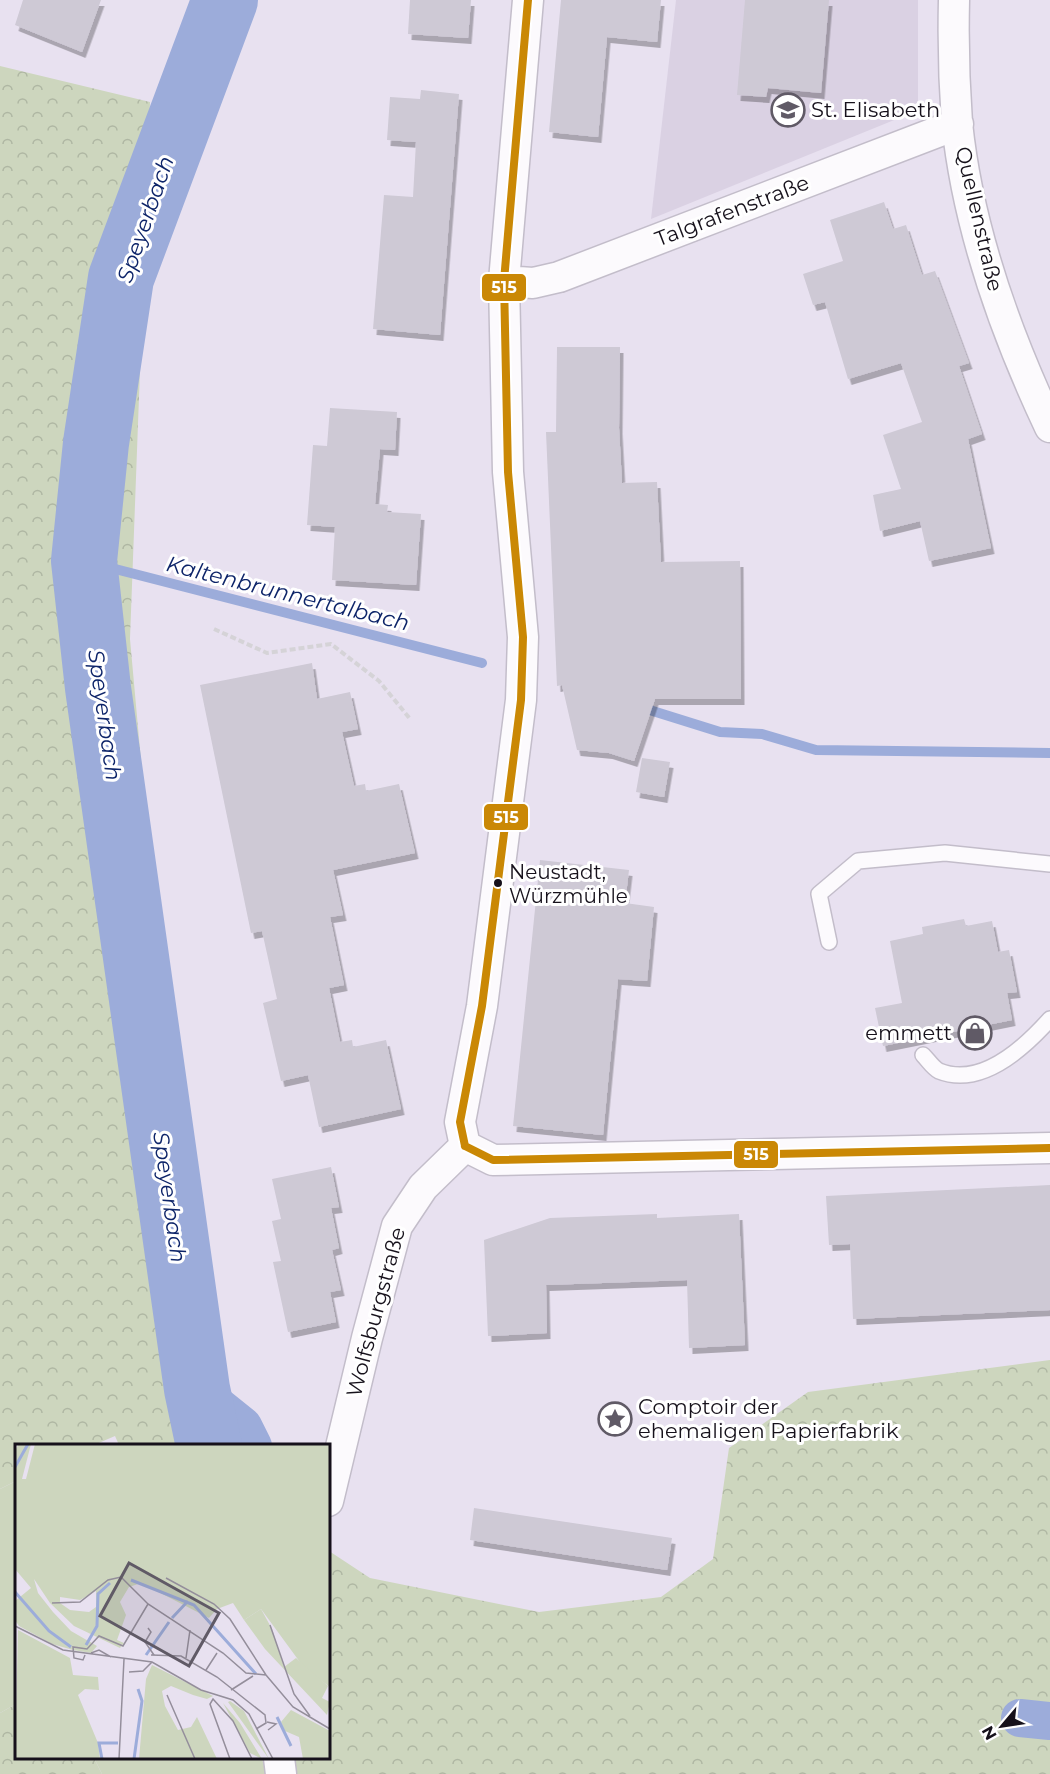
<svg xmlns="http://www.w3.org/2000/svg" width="1050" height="1774" font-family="Montserrat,sans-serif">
	<defs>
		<pattern id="forest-crowns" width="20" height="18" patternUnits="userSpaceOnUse" patternTransform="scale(1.5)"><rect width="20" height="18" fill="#cdd6be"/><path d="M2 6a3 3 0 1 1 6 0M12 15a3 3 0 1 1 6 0" fill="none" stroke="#afb7a3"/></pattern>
		<filter id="shadow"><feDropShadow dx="3.5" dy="6" stdDeviation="0" flood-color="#0004"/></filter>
	</defs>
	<rect width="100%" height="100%" fill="#e8e1f0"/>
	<path fill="#dad1e3" d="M676,0H918V106L909,114L651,219Z"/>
	<path fill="url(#forest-crowns)" d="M0,66L150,102L130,639L202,1433L212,1445H119L115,1436L94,1445L16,1446V1481L0,1489Z
		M1050,1360V1774H269L261,1758H328L329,1551L370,1578L539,1612L661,1597L713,1559L729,1448L808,1392Z
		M16,1704V1758H94L102,1774H0V1713Z"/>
	<path fill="#cdd6be" d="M16,1481V1704L0,1713V1489Z
		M94,1758H261L269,1774H102Z"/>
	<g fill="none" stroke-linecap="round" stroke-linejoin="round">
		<path stroke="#9cacda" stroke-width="10" d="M84,561L482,663
			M640,707L720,732L762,734L816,750L1050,753"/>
		<path stroke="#9cacda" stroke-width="38" d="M197,1389L243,1426L253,1446
			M1020,1718L1050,1721"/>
		<path stroke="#9cacda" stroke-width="66" d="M209,1446L197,1389L98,688L84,561L96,443L121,278L225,0"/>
	</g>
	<path fill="#cec9d5" filter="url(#shadow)" d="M23,0H101L82,52L15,25Z
		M410,0H471L468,38L408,34Z
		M561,0H661L657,42L607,37L598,137L549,132Z
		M745,0H829L821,93L768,88L766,97L737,95Z
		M421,90L459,94L440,335L373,329L384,195L413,197L416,142L387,140L390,97L420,99Z
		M884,202L893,229L906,225L922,275L935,271L969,363L959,366L982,434L968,439L991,548L929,561L920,521L880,531L873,495L901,489L883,435L922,422L901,363L848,379L825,302L813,305L803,274L843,261L830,220Z
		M557,347H620L619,428L622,483L657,482L661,562L740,561L741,699H655L634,761L609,753L577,750L562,685L557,686L546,432H556Z
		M330,408L397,412L395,450L380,449L375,504L388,505L387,512L421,514L416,585L332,580L335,527L307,525L313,445L327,446Z
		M312,663L317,699L350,692L358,729L342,732L354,786L365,784L366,791L399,784L415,853L333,870L343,915L330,917L344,985L329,988L340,1042L352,1040L353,1047L386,1040L401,1109L319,1127L308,1075L281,1081L263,1003L277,999L262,931L251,933L200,685Z
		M642,758L670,762L664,797L636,792Z
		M540,860L629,870L625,903L654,907L647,981L618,979L603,1135L513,1126Z
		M964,919L966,926L992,921L998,952L1009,950L1017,992L1007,993L1012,1020L883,1046L875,1008L902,1003L890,941L923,934L922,927Z
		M331,1167L339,1207L331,1208L339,1248L332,1250L341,1290L330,1292L336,1322L288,1332L273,1262L281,1261L272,1221L281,1219L272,1179Z
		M1050,1185V1310L853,1319L850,1244L829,1245L826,1196Z
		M657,1214V1218L739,1214L745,1345L689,1348L687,1280L546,1285L547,1333L488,1336L484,1240L550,1218Z
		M474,1508L672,1538L667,1570L470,1540Z"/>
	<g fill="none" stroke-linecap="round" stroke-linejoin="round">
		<defs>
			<path id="lane" d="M829,942L819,894L858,861L945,853L1050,864
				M923,1055C928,1060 933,1068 939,1071C981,1088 1025,1047 1050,1019"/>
			<path id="street" d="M954,0C953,41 954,82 957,123C968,229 1005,332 1050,427
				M504,281L533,283L559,277L958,124
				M465,1146L460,1122L482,1006L521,700L523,637L508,472L504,281L528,0
				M465,1146L493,1160L1050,1148
				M328,1501L367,1338L397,1226L423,1187L465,1146
				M279,1758L281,1774"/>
		</defs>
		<use href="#lane" stroke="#c3bdca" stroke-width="18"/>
		<use href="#street" stroke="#c3bdca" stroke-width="33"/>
		<path stroke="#d5d3d7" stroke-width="4" stroke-dasharray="6 3" stroke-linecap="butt" d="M214,629L267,653L331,644L379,681L411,720"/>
		<use href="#lane" stroke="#fcfafd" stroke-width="15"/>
		<use href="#street" stroke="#fcfafd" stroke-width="30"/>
		<defs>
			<path id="bus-1" d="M465,1146L460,1122L482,1006L521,700L523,637L508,472L504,281L528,0
				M465,1146L493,1160L1050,1148"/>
		</defs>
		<use href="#bus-1" stroke="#fff" stroke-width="12"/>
		<use href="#bus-1" stroke="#ca8805" stroke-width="8"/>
	</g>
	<defs>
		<symbol id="school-ring" viewBox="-11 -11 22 22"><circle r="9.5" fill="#fff" stroke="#605a66" stroke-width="1.5"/><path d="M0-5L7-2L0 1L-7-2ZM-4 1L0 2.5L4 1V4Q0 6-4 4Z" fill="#605a66"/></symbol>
		<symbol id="shop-ring" viewBox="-11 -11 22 22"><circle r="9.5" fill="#fff" stroke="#605a66" stroke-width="1.5"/><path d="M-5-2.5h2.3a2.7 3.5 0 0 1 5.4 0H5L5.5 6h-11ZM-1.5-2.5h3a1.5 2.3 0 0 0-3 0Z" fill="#605a66"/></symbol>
		<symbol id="sight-ring" viewBox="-11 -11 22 22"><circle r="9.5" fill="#fff" stroke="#605a66" stroke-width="1.5"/><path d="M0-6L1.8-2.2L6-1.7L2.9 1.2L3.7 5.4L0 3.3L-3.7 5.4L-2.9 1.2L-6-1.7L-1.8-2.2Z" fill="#605a66"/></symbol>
	</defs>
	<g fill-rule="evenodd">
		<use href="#school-ring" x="769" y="91" width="38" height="38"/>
		<use href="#shop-ring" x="956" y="1014" width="38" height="38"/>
		<use href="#sight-ring" x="596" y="1400" width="38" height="38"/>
	</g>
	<circle fill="#16111b" stroke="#fff" stroke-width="2" cx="498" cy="883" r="5"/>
	<g text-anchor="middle" stroke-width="6" stroke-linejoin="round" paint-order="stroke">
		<g font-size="20" fill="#16111b" stroke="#fff" text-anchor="start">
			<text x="509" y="879">Neustadt,<tspan x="509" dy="24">Würzmühle</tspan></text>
		</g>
		<g font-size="21" fill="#16111b" stroke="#fff" text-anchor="start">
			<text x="811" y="117">St. Elisabeth</text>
			<text x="952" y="1040" text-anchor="end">emmett</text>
			<text x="638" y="1414">Comptoir der<tspan x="638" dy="24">ehemaligen Papierfabrik</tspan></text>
		</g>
		<g font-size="21" fill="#16111b" stroke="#fff">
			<text transform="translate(732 211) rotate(-21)" y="7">Talgrafenstraße</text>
			<text transform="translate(979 219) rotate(77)" y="7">Quellenstraße</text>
			<text transform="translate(376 1312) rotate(-75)" y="7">Wolfsburgstraße</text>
		</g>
		<g font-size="22" font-style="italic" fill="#0d2469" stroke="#fff">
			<text transform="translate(145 219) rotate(-71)" y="8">Speyerbach</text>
			<text transform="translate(288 593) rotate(14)" y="8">Kaltenbrunnertalbach</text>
			<text transform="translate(105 715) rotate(82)" y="8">Speyerbach</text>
			<text transform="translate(170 1197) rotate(82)" y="8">Speyerbach</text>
		</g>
	</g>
	<g transform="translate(15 1444)">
		<rect width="315" height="315" fill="#e8e1f0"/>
		<path d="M215,257L229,267L254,315L213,258ZM208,259L225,279L247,315L235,309Z" fill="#cdd6be"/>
		<path d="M16,0L7,35H11L20,0H315V243L290,225L246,165L229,176L218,159L202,165L194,174L126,139L114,143L105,158L111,171L102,196L109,199L105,204L59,182L35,159L19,135L23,149L38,168L56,187L82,202L76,209L58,206L37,200L4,182L0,176V157L16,144L0,125V7L3,1ZM81,147V163L74,168L55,166L45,159V153L65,156ZM3,186L55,214L58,231L83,233L84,246L70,245L63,251L83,299L85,315H0ZM137,221L198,252L192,255L178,251L156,242L147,247L150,262L163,286L176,283L182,273L202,315H124L131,235Z" fill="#cdd6be" fill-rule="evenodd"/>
		<path d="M118,116H129L128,135L106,133V124L117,125ZM246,165L257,185L269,223L281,214L313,242L307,254L315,258L312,271L250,205L229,176ZM276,266L315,287V315H288L284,293L270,287L266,278Z" fill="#cdd6be"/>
		<path fill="none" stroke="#9cacda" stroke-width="3" d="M0,23L13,0M116,136L179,161L241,230M0,148L34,187L56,203M157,174L173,157M71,201L82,182L83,150L95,139M131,211L154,178M262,273L276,302M87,315L84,299H103M119,315L127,257L123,245"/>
		<path fill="none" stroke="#948e9b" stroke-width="1.5" d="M151,134L199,160L215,175L251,231L278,263L315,285M37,159L65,158L93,136L106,133L133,160L208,209L231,229L251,231M255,181L279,250L295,272M0,182L48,206L137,218L186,246L218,256L234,270L258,315M133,184L136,188L130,198L139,211M76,209L84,206L96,213M70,211L68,216L59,214L58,203L72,205L84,192L108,202L133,160M136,211L166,212L202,233L250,271L251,279L241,285M171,214L175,186M191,226L202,209M114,228L128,227L137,218M216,246L238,232M152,251L180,315M252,278L261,280L253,286M104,315L109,215M215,315L195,260L198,255L218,277L237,315"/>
		<path fill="#605a66" fill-opacity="0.15" stroke="#605a66" stroke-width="3" d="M114,119L204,169L174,222L85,172Z"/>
		<rect width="315" height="315" fill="none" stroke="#16111b" stroke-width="3"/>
	</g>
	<g stroke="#fff" stroke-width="2">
		<rect x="481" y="273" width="46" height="29" rx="6" fill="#ca8805"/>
		<rect x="483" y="803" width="46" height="28" rx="6" fill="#ca8805"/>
		<rect x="733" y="1140" width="46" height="29" rx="6" fill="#ca8805"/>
	</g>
	<g font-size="16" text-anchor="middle" font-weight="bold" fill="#fff">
		<text x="504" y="293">515</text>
		<text x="506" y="823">515</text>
		<text x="756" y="1160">515</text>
	</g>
	<g transform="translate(1002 1726) rotate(241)" stroke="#ffffff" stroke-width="4.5" paint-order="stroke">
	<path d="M0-4.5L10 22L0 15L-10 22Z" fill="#16111b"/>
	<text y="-9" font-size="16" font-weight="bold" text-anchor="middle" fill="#16111b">N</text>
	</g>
</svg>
